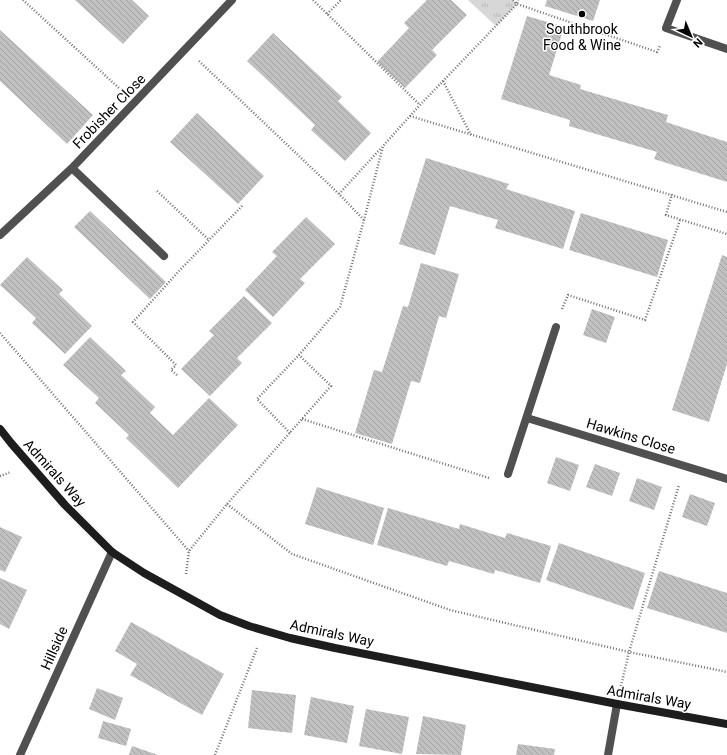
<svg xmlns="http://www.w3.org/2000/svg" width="727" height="755" font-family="Roboto,sans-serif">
	<defs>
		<pattern id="grass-tufts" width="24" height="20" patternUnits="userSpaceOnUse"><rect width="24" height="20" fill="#d7d7d7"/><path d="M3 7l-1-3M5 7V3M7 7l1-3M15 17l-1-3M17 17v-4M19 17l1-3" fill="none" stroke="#b7b7b7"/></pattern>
		<pattern id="building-back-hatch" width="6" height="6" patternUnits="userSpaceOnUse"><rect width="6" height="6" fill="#c0c0c0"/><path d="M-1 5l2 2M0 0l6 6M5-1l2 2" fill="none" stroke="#a3a3a3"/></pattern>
	</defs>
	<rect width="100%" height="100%" fill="#fff"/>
	<path fill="url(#grass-tufts)" d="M468,0H513L517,4L496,26Z"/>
	<path fill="url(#building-back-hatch)" d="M75,0H132L149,16L123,44Z
		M427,0H451L467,15L432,50L437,55L405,88L377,62L409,28L404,23Z
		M547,0H600L593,21L545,6Z
		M527,16L564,27L549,75L581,85L580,89L668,115L666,122L727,142V182L654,159L657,152L569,126L570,120L501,99Z
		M0,30L93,115L67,144L0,81Z
		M273,33L342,97L338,101L371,133L345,161L311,130L315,125L247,61Z
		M197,113L264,176L238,204L170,142Z
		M426,158L509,184L506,189L575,211L563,249L495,228L498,220L450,206L435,255L399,244Z
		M90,211L166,282L150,299L74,227Z
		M581,213L668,240L657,277L569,250Z
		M306,217L335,244L300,279L305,283L273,317L245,290L277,256L272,252Z
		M722,255L727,257V364L709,422L672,410Z
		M27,257L63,290L59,294L92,326L65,354L32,323L36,318L0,285Z
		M421,263L459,274L446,318L439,316L420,383L411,381L392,444L355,433L374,370L382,372L403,306L408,307Z
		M244,296L272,323L237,358L242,363L210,396L181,369L214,335L209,331Z
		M592,309L615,317L606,343L583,335Z
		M90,337L126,371L121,375L155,407L150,413L173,435L209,398L238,425L178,488L126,438L129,435L95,403L99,398L63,365Z
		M556,457L579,465L570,491L547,483Z
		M595,464L620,473L612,496L586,487Z
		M637,478L662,487L654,510L629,501Z
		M317,487L384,508L373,545L305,524Z
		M690,494L715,503L707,526L682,517Z
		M388,508L459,529L460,524L505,538L507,533L551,546L540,583L495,570L494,574L449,561L447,566L377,545Z
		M0,527L22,537L5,572L0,570Z
		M559,543L645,573L633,610L546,580Z
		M659,571L727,593V633L647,608Z
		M0,578L27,590L9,629L0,624Z
		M131,622L224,674L202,715L130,675L137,664L115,651Z
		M97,688L123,698L115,720L89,709Z
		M252,690L296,695L292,733L248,728Z
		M311,697L354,706L347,743L304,735Z
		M366,709L409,717L402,754L359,746Z
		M423,716L466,725L461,755L416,754Z
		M103,721L131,729L126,746L98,738Z
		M518,744L555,749L554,755H516Z
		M132,746L158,755H129Z"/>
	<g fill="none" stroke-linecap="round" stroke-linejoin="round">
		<path stroke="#727272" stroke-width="2.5" stroke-dasharray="1 2" stroke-linecap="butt" d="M23,0L120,89
			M313,0L420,105
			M513,0L517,4L657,52L660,46
			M327,14L341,0
			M199,61L339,194L364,220
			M443,81L471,135
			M410,116L727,212
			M157,191L209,240
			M339,194L382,147
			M672,194L666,215L727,234
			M562,309L568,295L645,320L680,220
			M0,333L189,551
			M177,375L171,370L176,365L133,322L179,271L243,205
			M302,419L489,478
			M290,433L257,399L299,355L340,307L364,220L383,146L420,105L517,4L518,0
			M0,476L11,472
			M227,504L292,554L450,610L629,652L727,672
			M186,574L189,551L227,504L331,386L299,355
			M621,686L629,652L679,485
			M215,755L257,648"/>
		<path stroke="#505050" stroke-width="8" d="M677,0L666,28L727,49
			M72,168L164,256
			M0,235L72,168L232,0
			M527,418L727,479
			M508,474L556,327
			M20,755L112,552
			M608,755L617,704"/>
		<path stroke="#1d1d1d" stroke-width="8" d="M0,429L11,443L65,505L112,552L144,573L220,615L249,626L290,638L335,648L617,704L727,724"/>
	</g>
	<circle fill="#000" stroke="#fff" stroke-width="1.5" cx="582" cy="14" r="4"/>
	<g text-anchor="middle" stroke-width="3" stroke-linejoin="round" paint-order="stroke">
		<g font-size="14" fill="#000" stroke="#fff">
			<text x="582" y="34">Southbrook<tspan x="582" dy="16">Food &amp; Wine</tspan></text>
		</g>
		<g font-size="14" fill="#000" stroke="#fff">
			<text transform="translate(109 111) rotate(-46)" y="5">Frobisher Close</text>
			<text transform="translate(631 436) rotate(17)" y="5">Hawkins Close</text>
			<text transform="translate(55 473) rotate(48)" y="5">Admirals Way</text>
			<text transform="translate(332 633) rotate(12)" y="5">Admirals Way</text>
			<text transform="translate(54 648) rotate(-66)" y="5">Hillside</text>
			<text transform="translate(649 697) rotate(10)" y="5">Admirals Way</text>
		</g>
	</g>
	<g transform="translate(691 36) rotate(136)" stroke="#ffffff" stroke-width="3" paint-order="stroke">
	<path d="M0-3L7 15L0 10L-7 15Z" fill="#000000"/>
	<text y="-6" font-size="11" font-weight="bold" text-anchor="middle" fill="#000000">N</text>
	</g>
</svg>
